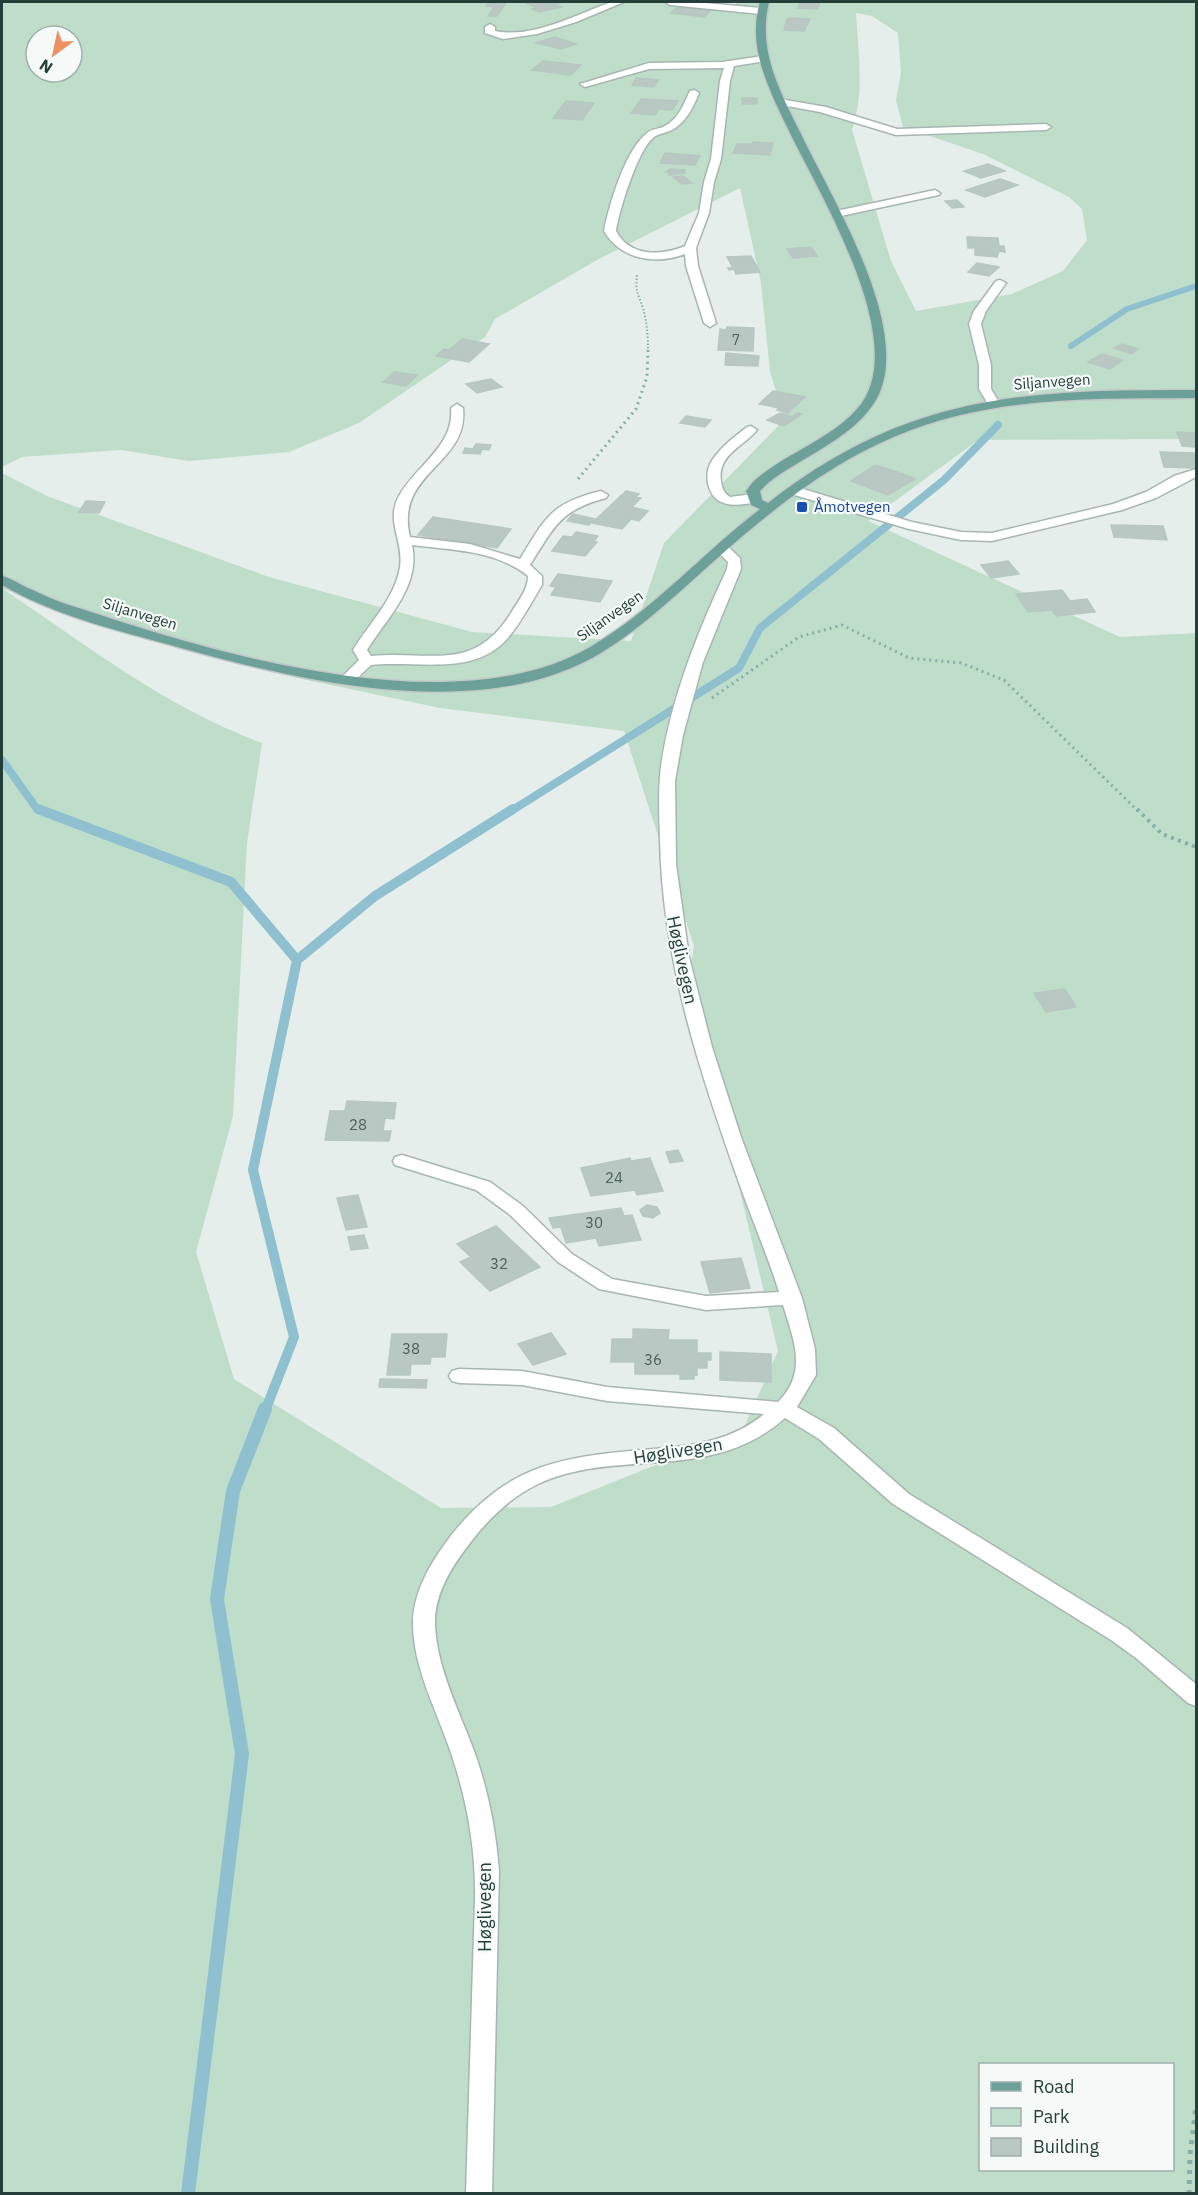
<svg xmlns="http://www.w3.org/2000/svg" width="1198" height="2195" font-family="'IBM Plex Sans',sans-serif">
	<rect width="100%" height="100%" fill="#e5eeea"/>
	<path fill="#bfdeca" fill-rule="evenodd" d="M2,2H703L735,5L737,2H1196V439L978,440L868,521L1120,637L1196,633V2193H2V473L47,496L269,577L472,632L631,641L664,543L785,419L770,372L761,283L740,188L597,260L495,319L485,337L359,423L289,452L189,461L121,450L22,457L2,467ZM856,13L872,16L898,33L901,72L896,100L903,127L983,154L1069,197L1082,209L1087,240L1063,271L1012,294L916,311L891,261L852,130C865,93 858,51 856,13ZM36,36H72V72H36ZM3,589L293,677L440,708L624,731L694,946L689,977L778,1351L743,1430L551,1507L441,1508L234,1379L196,1252L233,1116L247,843L262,743C167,708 86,645 3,589ZM980,2064H1172V2170H980Z"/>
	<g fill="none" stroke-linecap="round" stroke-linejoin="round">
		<path stroke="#8fc0d0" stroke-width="6" d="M1071,346L1127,309L1196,286"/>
		<path stroke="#8fc0d0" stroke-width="8" d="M2,760L37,809L42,811
			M511,811L739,668L760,628L944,480L998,425"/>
		<path stroke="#8fc0d0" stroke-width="10" d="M38,809L231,882L297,960L375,896L513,809
			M265,1411L294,1337L253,1170L297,960"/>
		<path stroke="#8fc0d0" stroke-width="14" d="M188,2194L242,1754L217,1599L233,1491L265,1409"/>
	</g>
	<path fill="#bac8c4" stroke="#b7c7c2" stroke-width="1.5" d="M524,2H558L561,3L554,4L561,7L539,12L532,9L538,8Z
		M800,2H820L817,9L798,8Z
		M488,3L505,4L497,16H488L494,7L486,6Z
		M679,5L703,8L701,9L711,10L704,17L671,13Z
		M787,19L791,18L810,19L804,31L784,30Z
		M555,37L576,44L561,49L536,43Z
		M543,61L581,65L570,75L532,70Z
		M636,78L658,80L654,87L632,85Z
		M742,98H757V104H742Z
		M641,99L678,101L672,110L659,109L655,115L631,113Z
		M566,101L594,103L582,120L553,118Z
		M753,142L773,143L770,155L733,153L737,144H752Z
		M665,153L700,156L695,165L660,163Z
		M988,164L1005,171L981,178L964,171Z
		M670,169L685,170V173L669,175V172H666Z
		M683,176L692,183L682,184L673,177Z
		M1000,179L1018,185L985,197L966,190Z
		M957,200L964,207L952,208L945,201Z
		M967,237L998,238L999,246H1004L1005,252L999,251L997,257L975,255V248H968Z
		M811,247L817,256L793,258L787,249Z
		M751,256L760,272L736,274L734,269L729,270L728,268H733L727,257Z
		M977,263L999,267L989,276L968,272Z
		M727,327L754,328L753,351L718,350L720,329L726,330Z
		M462,339L489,344L469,362L436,356L444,349L449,350Z
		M1122,344L1138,349L1131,354L1114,348Z
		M726,353L759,356L758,366L725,365Z
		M1102,354L1123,360L1110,369L1088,362Z
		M394,372L417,375L406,386L383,382Z
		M491,379L502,387L477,393L466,384Z
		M773,391L805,397L788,413L777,410L779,408L759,404Z
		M780,413L792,417L797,413L802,414L784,426L767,420Z
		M686,416L711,420L705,427L680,423Z
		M1177,432L1196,433V447L1182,446Z
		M476,444L491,445L489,450L482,449L480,454L463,453L465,448L473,449Z
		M1160,452L1194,453L1196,468L1164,467Z
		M875,465L903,474L915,479L888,495L851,481Z
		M626,491L639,494L636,497L641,498L632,507L648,511L639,521L631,519L622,529L592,523Z
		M86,501L105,502L99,513L79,512Z
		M573,514L595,519L589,525L567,521Z
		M433,517L511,529L497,548L418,535Z
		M1111,525L1163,526L1167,540L1114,537Z
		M576,532L598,536L594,541L597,542L585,556L552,551L563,536L572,537Z
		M1008,561L1019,574L991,578L981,565Z
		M558,574L612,581L600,602L551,595L556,587L550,586Z
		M1062,590L1070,601L1087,599L1095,612L1056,616L1052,610L1028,612L1016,594Z
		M1065,989L1076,1007L1046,1012L1034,993Z
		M347,1101L396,1103L394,1119L385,1118L383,1131H391L389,1141L325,1140L330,1111H345Z
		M678,1150L683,1161L670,1163L666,1152Z
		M630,1158L631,1161L650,1158L663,1191L637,1195L635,1190L591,1196L581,1168Z
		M358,1195L367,1227L346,1230L337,1198Z
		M647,1205L657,1207L660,1213L653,1218L643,1216L640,1210Z
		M621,1208L624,1216L632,1215L641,1240L599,1246L596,1238L566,1243L561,1227L553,1228L549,1218Z
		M496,1226L540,1267L490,1291L460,1262L471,1257L457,1244Z
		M364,1235L368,1248L351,1250L348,1237Z
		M741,1258L750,1288L710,1293L701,1262Z
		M633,1329L669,1330L668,1340H697V1353H711V1360H707V1368H697V1375L694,1374V1379H680V1374H635V1362H611L612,1339H633Z
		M551,1333L566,1354L533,1365L518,1344Z
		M392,1334H447L445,1357H431L430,1364H411L410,1375H387Z
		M720,1352L771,1354V1382L720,1380Z
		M380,1379L427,1380L426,1388L379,1387Z"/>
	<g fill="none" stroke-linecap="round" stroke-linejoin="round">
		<defs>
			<path id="minor" d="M612,2H624L576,22L537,34L503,39L485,33V27L490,24L495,27V31C534,39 576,14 612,2Z
				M665,2H693L761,8L766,11L761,14L670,5Z
				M763,56L768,59L766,61L734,66L730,81L721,159L714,182L709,213L696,248L698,266L716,323L710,327L704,323L686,266L685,254C656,265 621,260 604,231C609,205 625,151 646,134C651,129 657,129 663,127C679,119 683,105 690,91L694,90L699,93C693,108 686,122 672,130C666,133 660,133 654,137C638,149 619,210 616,231C630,257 661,256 685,246L699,213L704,182L711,159L720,81L724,68L649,69L585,87L580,84L649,63L722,62Z
				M780,99L826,107L897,129L1046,124L1051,127L1046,130L896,135L820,112L776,104V100Z
				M935,190L940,193L939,195L836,217L831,214L836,211Z
				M1000,280L1006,283L986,311L981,324L991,365V389L1000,404L994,408L990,407L979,389V365L969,324L974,311L996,281Z
				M457,404L463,408C469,465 394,472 410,537L470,544L520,559C546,517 551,503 601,491L608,495L606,498C560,510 554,527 530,565L542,576V585C531,603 521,623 507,639C473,677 416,660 371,665L353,682H343L341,679L343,676L359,660L353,650C369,624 395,598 400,567C404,542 385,520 399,496C415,466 455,446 451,408ZM412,545C451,550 496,550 528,576C528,590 518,601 511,613C473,674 431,650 371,656L367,650C387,618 421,586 412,545Z
				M751,426L757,430C743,447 717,455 721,481C722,489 724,493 730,497L753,494L760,498L758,501C738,507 713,509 708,483C707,477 707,470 710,464C718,449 733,438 747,427Z
				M1196,469V477L1156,498L1122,510L992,541L961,540L909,529L788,493L786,490L793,486L912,522L961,532L992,533L1113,504L1146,492L1174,476Z
				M721,544L726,545L740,558L741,569L703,662L683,735L675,781L676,864L689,957L712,1047L741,1137L802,1298L815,1349L816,1375L797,1407L834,1428L909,1494L1127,1628L1196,1684V1706L1188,1703L1136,1658L1111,1640L893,1504L819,1439L785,1418C711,1484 618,1447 538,1484C509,1498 486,1521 467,1547C450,1569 434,1596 435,1625C437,1669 459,1710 474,1751C488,1789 496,1831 499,1871L492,2194H466L475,1900C476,1850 467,1800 451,1753C437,1711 413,1668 413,1623C413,1591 432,1561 450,1537C508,1462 566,1456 654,1449C693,1446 734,1440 764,1414L607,1401L522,1385L459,1383L452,1381L449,1376L452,1371L459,1369L522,1371L607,1387L778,1402C808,1372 794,1341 783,1305L706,1310L599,1289L558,1262L509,1214L476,1190L395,1165L393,1161L395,1157L402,1155L490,1182L523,1206L572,1254L612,1279L706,1296L779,1292C769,1259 755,1227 743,1194C702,1079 662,962 660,839C659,815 658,790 661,766C671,698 698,631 727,569L728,562L714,548Z"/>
			<path id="major" d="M760,2H769C757,52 781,93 802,136C832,199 915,332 876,400C853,439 802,456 768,483L760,491L762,500L768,503C909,393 1025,390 1196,390V398C1094,399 992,395 896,436C828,464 769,512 714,561C679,592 644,626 604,651C483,727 295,680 167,644C111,629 52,614 2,585V576C13,579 24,587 35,591C51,599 68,605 85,610C223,656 459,725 592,646C654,609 703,553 760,509L751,505L746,491L753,482C785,452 842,436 865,398C903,332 821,196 791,135C771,93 746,49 760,2Z"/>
		</defs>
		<use href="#minor" stroke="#a7b6b2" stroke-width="3"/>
		<use href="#major" stroke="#c2c9c8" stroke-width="3"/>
		<path stroke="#86b0a7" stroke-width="2" stroke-dasharray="1.5 2" stroke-linecap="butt" d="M637,275C635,292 638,293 643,308C647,322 648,337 648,352"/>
		<path stroke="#86b0a7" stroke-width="3" stroke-dasharray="2 4" stroke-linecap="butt" d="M578,479L636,409L647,377L648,350
			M712,698L799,637L842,625L909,658L961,663L1004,680L1138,811"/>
		<path stroke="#86b0a7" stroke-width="4" stroke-dasharray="3 4.5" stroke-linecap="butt" d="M1137,809L1162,834L1196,847"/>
		<path stroke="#86b0a7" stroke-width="5" stroke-dasharray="4 6" stroke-linecap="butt" d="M1189,2194L1190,2155L1196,2107"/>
		<use href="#minor" fill="#fff" fill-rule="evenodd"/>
		<use href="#major" fill="#6ba198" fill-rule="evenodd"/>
	</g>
	<rect fill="#1a4fb4" stroke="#f5faf8" stroke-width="2" x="796" y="501" width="12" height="12" rx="3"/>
	<g text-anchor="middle" stroke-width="4.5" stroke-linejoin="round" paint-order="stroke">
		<g font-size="14" fill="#4a615c">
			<text x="736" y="345">7</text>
		</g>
		<g font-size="15" fill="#243f3a" stroke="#f5faf8">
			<text transform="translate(1052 382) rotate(-4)" y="5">Siljanvegen</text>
			<text transform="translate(140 614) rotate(17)" y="5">Siljanvegen</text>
			<text transform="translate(610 616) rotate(-35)" y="5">Siljanvegen</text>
		</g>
		<g font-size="15" fill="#164399" stroke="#f5faf8" text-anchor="start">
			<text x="814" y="512">Åmotvegen</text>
		</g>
		<g font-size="15" fill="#4a615c">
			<text x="358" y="1130">28</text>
			<text x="614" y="1183">24</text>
			<text x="594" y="1228">30</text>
			<text x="499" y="1269">32</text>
			<text x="411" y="1354">38</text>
			<text x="653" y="1365">36</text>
		</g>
		<g font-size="18" fill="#243f3a" stroke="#f5faf8">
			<text transform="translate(682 960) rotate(78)" y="6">Høglivegen</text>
			<text transform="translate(678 1451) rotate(-9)" y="6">Høglivegen</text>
			<text transform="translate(485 1907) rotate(-90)" y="6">Høglivegen</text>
		</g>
	</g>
	<rect width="1198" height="2195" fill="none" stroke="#243f3a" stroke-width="6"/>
	<rect x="979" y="2063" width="195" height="108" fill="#f5faf8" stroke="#a1afac" stroke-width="1.5"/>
	<rect x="991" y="2082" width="30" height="9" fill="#6ba198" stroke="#a1afac" stroke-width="1.5"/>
	<text x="1033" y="2093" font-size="18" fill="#243f3a">Road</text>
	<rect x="991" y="2108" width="30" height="18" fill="#bfdeca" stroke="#a1afac" stroke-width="1.5"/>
	<text x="1033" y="2123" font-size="18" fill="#243f3a">Park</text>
	<rect x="991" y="2138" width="30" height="18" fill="#bac8c4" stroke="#a1afac" stroke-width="1.5"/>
	<text x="1033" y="2153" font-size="18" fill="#243f3a">Building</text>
	<g transform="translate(54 54) rotate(213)"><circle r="28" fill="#f5faf8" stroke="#a1afac" stroke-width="1.5"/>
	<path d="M0-4.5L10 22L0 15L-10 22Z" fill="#ed9163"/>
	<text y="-9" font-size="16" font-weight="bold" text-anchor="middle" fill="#243f3a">N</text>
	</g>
</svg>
